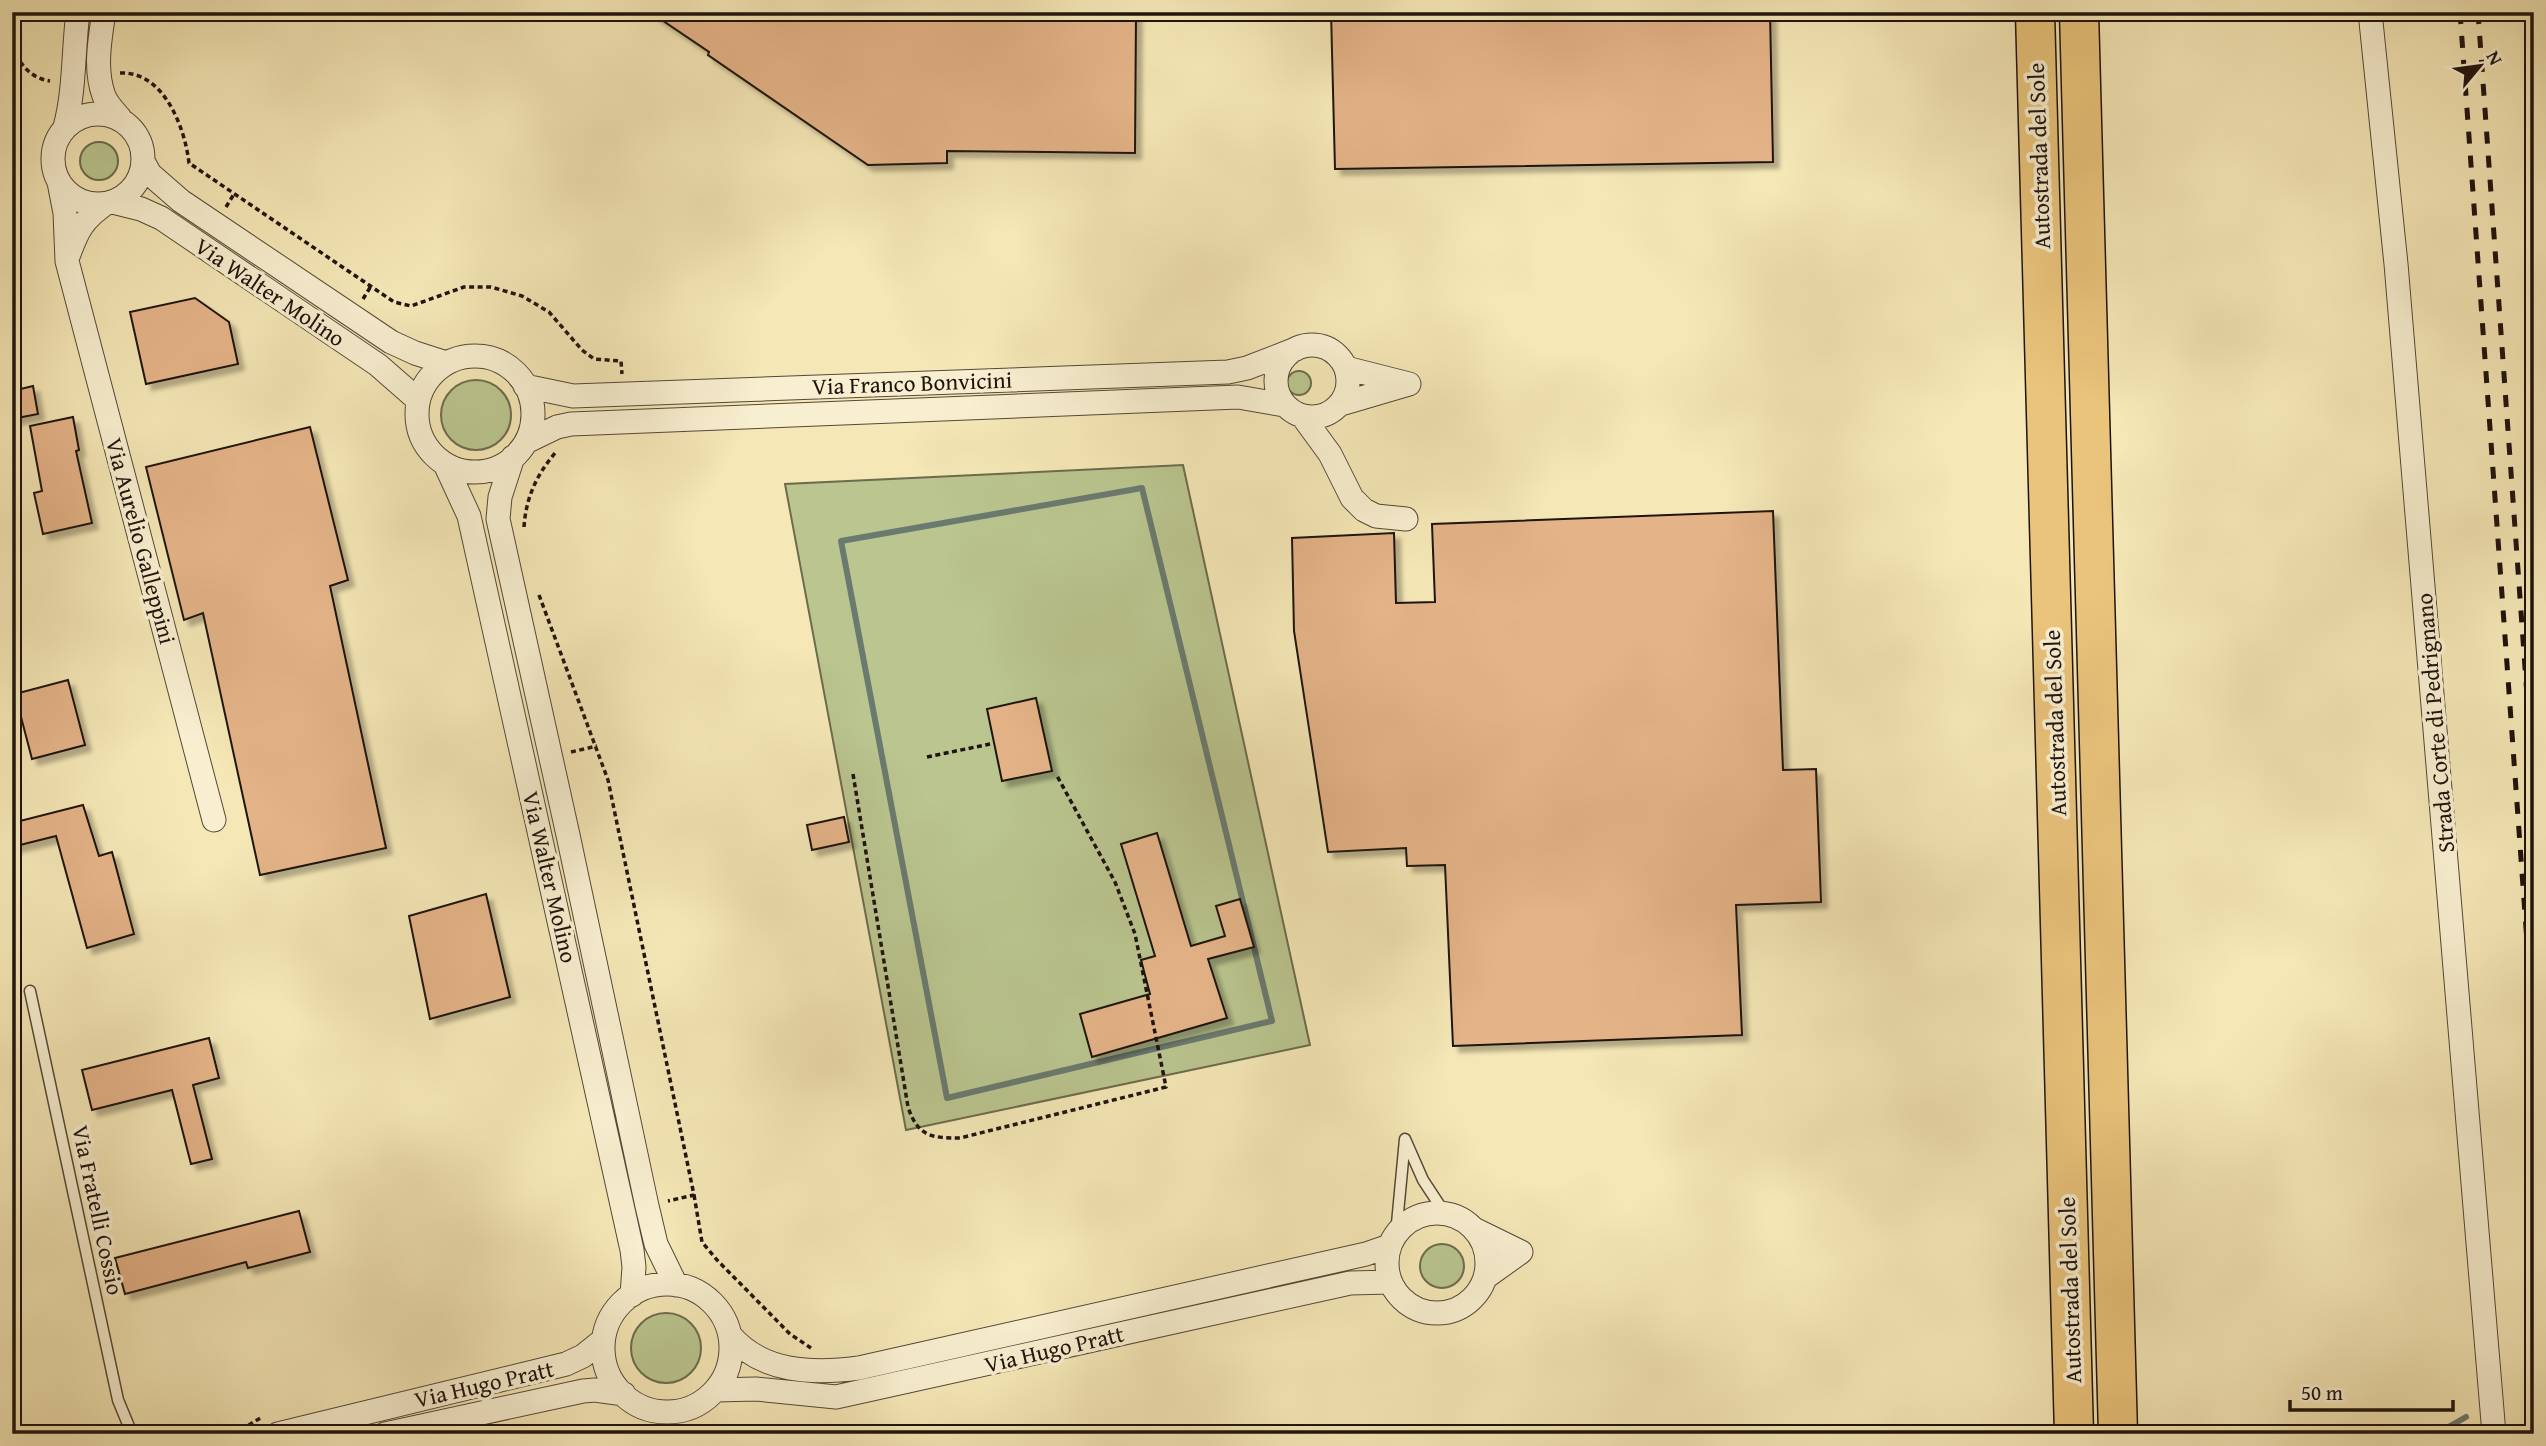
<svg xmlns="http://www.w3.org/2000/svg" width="2546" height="1446" font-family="'Gentium Book Plus',serif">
	<defs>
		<filter id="shadow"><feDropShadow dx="6" dy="6" stdDeviation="2" flood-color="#0004"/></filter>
	</defs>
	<rect width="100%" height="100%" fill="#f5e7b6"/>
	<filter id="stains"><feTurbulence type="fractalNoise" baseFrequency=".00286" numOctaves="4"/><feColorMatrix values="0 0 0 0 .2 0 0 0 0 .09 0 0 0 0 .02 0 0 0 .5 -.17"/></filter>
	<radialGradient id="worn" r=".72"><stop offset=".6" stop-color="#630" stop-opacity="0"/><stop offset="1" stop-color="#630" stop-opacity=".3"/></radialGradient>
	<path fill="#bac58f" stroke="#6c6c4e" stroke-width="2" d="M80 161a19 19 0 1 1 38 0a19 19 0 1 1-38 0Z
		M1287 383a12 12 0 1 1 24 0a12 12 0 1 1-24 0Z
		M441 415a35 35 0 1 1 70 0a35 35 0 1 1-70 0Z
		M1183,465L1310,1045L906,1130L785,484Z
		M1420 1266a22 22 0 1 1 44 0a22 22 0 1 1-44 0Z
		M631 1348a35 35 0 1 1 70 0a35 35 0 1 1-70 0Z"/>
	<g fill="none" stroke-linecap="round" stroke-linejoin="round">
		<path stroke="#6a7a6f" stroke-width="6" d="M1142,488L1272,1021L947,1098L841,541Z
			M2436,1434L2466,1417"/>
	</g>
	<path fill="#e4b388" stroke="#1f130e" stroke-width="2" filter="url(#shadow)" d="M650,12H1136L1135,153L947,151V163L868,165L708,55L709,52Z
		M1331,12H1770L1773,162L1335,169Z
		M195,298L229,322L238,364L146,384L130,312Z
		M33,386L38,414L12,419V391Z
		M73,417L79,450L76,451L92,523L43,534L34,493L42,491L30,426Z
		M310,427L348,580L330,586L386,848L260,875L203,613L184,620L146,467Z
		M1773,511L1783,770L1816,769L1821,902L1736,905L1742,1035L1453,1046L1445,865L1407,866L1406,848L1328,852L1294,631L1292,538L1394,533L1396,603L1435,602L1432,524Z
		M68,680L85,745L32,759L15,694Z
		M1036,698L1052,771L1002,781L987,709Z
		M83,805L99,856L112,852L134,934L87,948L56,836L12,847V823Z
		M844,817L849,842L812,850L807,825Z
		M1157,833L1191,946L1225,936L1216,906L1240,899L1254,947L1208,959L1227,1018L1092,1057L1080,1014L1150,994L1141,960L1155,956L1121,844Z
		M486,894L510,997L430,1019L409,916Z
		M209,1038L219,1078L193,1085L212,1159L191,1164L172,1090L92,1110L82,1070Z
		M299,1211L310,1252L248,1268L246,1262L125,1294L115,1258Z"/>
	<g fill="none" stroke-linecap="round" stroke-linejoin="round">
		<defs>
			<path id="lane" d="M30,991L118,1400L130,1429L134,1434
				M1396,1234L1405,1139L1423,1180L1444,1212"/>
			<path id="street" d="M104,12C100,39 94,69 104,96C107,104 114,111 120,118
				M2370,12L2396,264L2494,1434
				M53 159a45 45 0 1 1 90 0a45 45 0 1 1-90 0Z
				M65,127C75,90 73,51 78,12
				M144,163L150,174L181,201L391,342L415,353L446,363
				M59,182L65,213L67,261L214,820
				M113,202L141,209L161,218L378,365L418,400
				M69,254C78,229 83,220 105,204
				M1276 381a36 36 0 1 1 72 0a36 36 0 1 1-72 0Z
				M417 414a58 58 0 1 1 116 0a58 58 0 1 1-116 0Z
				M525,386L573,396L1228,372L1247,368L1296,349
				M1341,404L1409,384L1346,368
				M1303,417L1330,454L1352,498L1364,510L1376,516L1406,519
				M526,442L557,427L571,424L1238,397L1284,405
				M513,457L500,497L498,519L568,835L647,1206L656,1244L676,1285
				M445,464L469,516L632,1250L634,1267L632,1295
				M1387 1263a50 50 0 1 1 100 0a50 50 0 1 1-100 0Z
				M1476,1230L1521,1252L1486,1277
				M603 1348a64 64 0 1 1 128 0a64 64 0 1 1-128 0Z
				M730,1335C762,1373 813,1374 859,1368L1366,1254L1389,1246
				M716,1390L756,1389L836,1397L1350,1283L1390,1282
				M278,1434L566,1364L583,1356L603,1340
				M385,1434L583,1391L595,1390L624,1394"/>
			<path id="highway" d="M2035,12L2074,1434
				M2079,12L2118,1434"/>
		</defs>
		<use href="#lane" stroke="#544838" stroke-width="13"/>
		<use href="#street" stroke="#544838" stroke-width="25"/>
		<use href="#highway" stroke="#1f130e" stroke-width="41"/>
		<path stroke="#1f130e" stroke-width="3.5" stroke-dasharray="5 3.5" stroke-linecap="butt" d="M12,47C20,64 30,78 50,81
			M120,73C164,71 185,128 189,163L394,302L411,306L464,287H491L522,296L549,312L582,350L594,359L621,361L622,374
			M226,207L234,194
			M363,299L371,286
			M524,527C526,497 537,474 556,452
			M539,595L608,780L694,1195L668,1201
			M571,752L597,746
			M927,757L990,744
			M853,774L908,1107C918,1137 932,1138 960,1138L1166,1087L1135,934L1115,882L1056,774
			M694,1195L702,1242L717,1260L790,1334L811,1348
			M234,1434L262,1417"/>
		<use href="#lane" stroke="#f8efd0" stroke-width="10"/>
		<use href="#street" stroke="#f8efd0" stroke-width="23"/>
		<use href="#highway" stroke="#eac47b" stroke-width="38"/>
		<path stroke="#1f130e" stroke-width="5" stroke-dasharray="12 12" stroke-linecap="butt" d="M2460,12L2534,1039
			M2478,12L2534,793"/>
	</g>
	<g text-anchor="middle" stroke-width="7" stroke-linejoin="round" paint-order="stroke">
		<g font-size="23" fill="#1f130e" stroke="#f8efd0">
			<text transform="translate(2039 156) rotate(-92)" y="8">Autostrada del Sole</text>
			<text transform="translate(270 292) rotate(34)" y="8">Via Walter Molino</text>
			<text transform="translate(912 383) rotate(-2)" y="8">Via Franco Bonvicini</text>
			<text transform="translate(141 541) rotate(75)" y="8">Via Aurelio Galleppini</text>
			<text transform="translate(2055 723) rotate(-92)" y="8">Autostrada del Sole</text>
			<text transform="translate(2435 723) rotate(-95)" y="8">Strada Corte di Pedrignano</text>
			<text transform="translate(550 877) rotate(77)" y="8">Via Walter Molino</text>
			<text transform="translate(98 1210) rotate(78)" y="8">Via Fratelli Cossio</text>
			<text transform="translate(2070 1290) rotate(-92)" y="8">Autostrada del Sole</text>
			<text transform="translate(1054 1349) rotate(-13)" y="8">Via Hugo Pratt</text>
			<text transform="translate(484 1384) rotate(-13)" y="8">Via Hugo Pratt</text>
		</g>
	</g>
	<rect width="2546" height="1446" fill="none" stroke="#f5e7b6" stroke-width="42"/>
	<rect x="14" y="14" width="2518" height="1418" fill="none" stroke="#1f130e" stroke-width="3.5"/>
	<rect x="21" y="21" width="2504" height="1404" fill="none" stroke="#1f130e" stroke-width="2"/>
	<g transform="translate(2480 66) rotate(61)" stroke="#f8efd0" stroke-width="5" paint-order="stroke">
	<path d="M0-5L12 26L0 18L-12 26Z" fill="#1f130e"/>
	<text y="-10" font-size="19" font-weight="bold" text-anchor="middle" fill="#1f130e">N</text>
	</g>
	<path d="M2290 1400v10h163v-10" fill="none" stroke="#1f130e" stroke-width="3.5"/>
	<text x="2301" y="1400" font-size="21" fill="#1f130e" stroke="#f8efd0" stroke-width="5" paint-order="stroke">50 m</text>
	<rect width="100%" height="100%" filter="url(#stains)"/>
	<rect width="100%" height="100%" fill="url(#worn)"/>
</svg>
